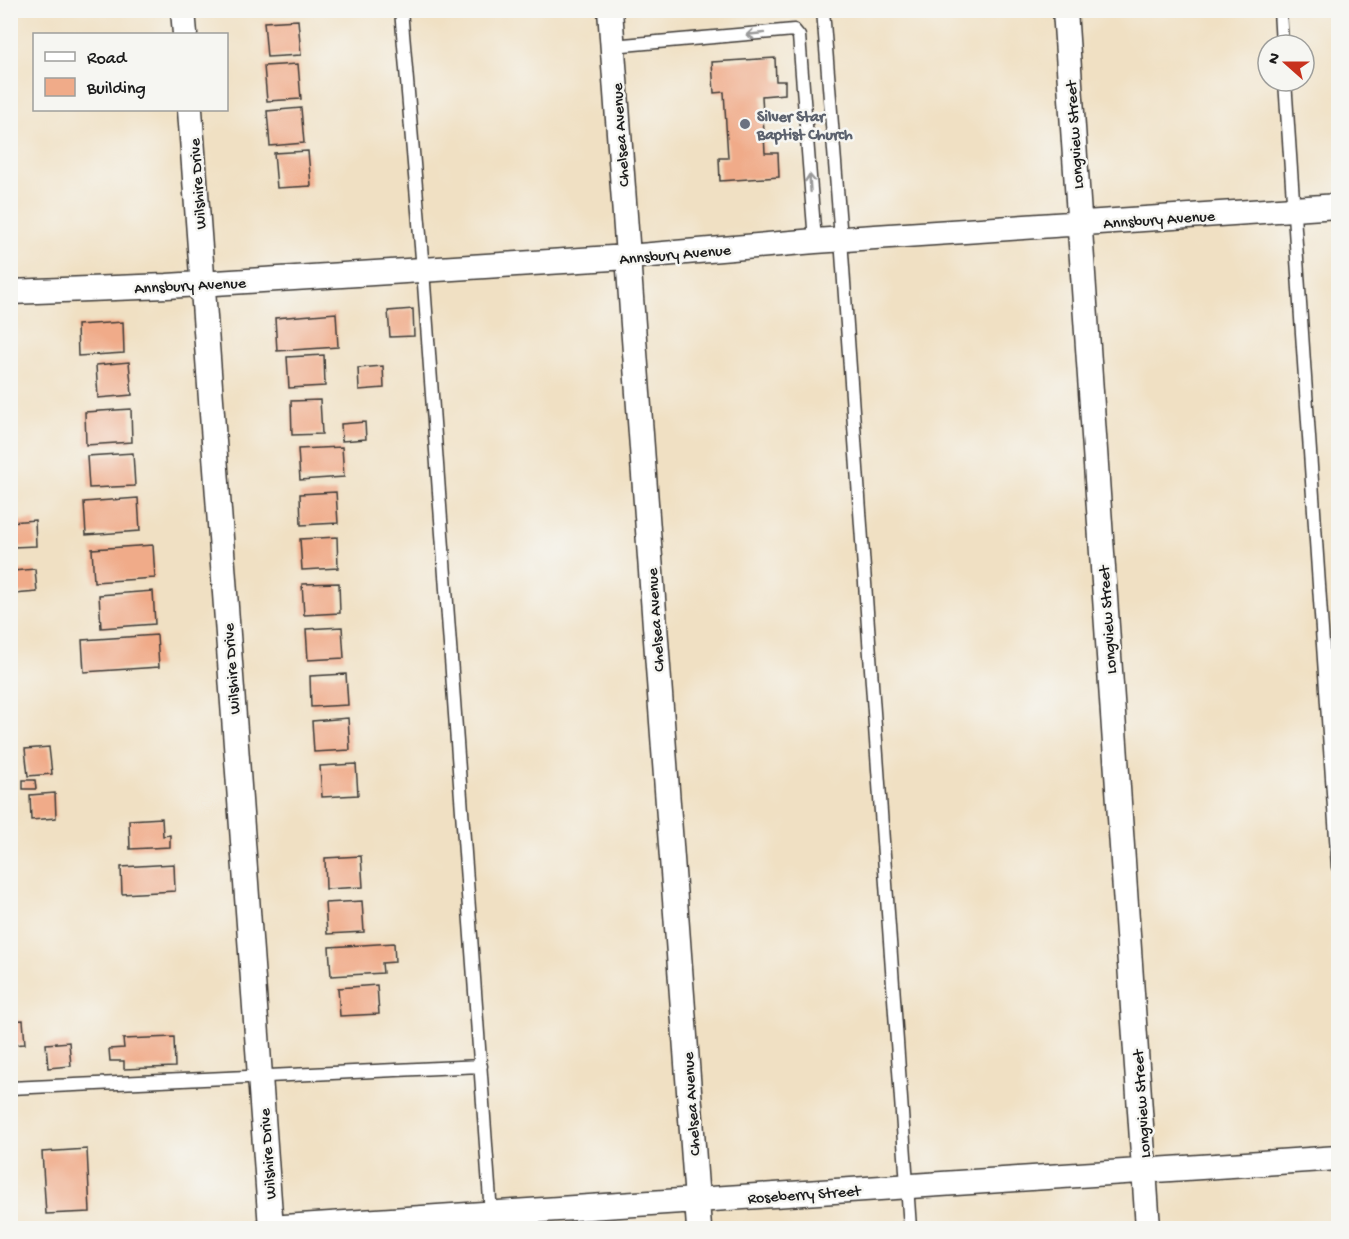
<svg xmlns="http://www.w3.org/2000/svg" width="1349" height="1239" font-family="'Gochi Hand',sans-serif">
	<rect width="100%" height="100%" fill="#f6f6f2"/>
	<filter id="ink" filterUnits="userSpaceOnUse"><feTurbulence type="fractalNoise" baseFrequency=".0167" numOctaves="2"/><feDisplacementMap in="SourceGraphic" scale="12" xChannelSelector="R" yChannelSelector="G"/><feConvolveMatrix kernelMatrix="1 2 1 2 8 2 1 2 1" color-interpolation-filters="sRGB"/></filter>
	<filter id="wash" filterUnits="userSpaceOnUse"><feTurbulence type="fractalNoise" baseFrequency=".008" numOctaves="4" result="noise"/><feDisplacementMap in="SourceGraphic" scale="24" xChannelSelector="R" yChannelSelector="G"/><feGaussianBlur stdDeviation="1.35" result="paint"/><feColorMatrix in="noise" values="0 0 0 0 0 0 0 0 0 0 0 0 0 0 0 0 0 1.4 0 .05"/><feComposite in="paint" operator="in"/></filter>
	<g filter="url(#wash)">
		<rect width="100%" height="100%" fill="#f0e0c3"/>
		<g id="blocks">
			<path fill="#f0ab89" d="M298,20L301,55L267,57L264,22Z
				M775,58L776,81H785V94L762,96L765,153H778L779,177L720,181L719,158H728L724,92L714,93L712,62Z
				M298,64L301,99L267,101L264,66Z
				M301,108L304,143L270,146L267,111Z
				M308,151L311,186L277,188L274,153Z
				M413,309L414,336L390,337L388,311Z
				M336,313L338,347L277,351L275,318Z
				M123,322L124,353L78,356L77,325Z
				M324,355L325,386L289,388L287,357Z
				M129,362L132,395L98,398L96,365Z
				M383,366L384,388L359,390L358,368Z
				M320,400L322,434L292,435L291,401Z
				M131,409L132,442L86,445L85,412Z
				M365,422L366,439L342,441L341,424Z
				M342,447L344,477L300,480L298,449Z
				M133,453L135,486L89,488L87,456Z
				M336,492L338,523L301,525L300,494Z
				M138,498L140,531L86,535L84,502Z
				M35,520L36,546L13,547L11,522Z
				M337,537L338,568L302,570L300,539Z
				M153,545L155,578L94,582L92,549Z
				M35,569L37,592L14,594L13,571Z
				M339,583L340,613L304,615L302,584Z
				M153,591L155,624L101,628L99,595Z
				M342,627L344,658L308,660L306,629Z
				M157,635L159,667L84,672L82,640Z
				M346,674L348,705L311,707L310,676Z
				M348,718L350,750L314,752L312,721Z
				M49,747L52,774L28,776L25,749Z
				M356,764L358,795L322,797L320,766Z
				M23,780H35L36,789H23Z
				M55,793L56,818L31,820L30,795Z
				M162,818L163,836L170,835V847L130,849L129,820Z
				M361,856L363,887L326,889L325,858Z
				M174,864L175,891L122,894L121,867Z
				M362,901L364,932L327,934L325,903Z
				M394,943L395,962L382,963L383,973L331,976L329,947Z
				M377,985L379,1014L340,1016L338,988Z
				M23,1020L25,1044L10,1045V1021Z
				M174,1037L175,1067L124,1069V1061H110L109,1049L124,1048L123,1039Z
				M69,1042L71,1066L48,1068L46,1044Z
				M87,1149L90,1212L46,1214L42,1152Z"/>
		</g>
	</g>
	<g filter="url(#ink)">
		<use href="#blocks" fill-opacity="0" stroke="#3c3935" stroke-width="1.5"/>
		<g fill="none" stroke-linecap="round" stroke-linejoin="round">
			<defs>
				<path id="lane" d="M401,10L423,270L492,1228
					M823,10L841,239L910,1228
					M1280,10L1282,45
					M612,46L794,30L799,36L815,241
					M1285,81L1338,867
					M10,1088L481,1066"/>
				<path id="street" d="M183,10L185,34
					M610,10L699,1228
					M1065,10L1148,1228
					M190,110L271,1228
					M10,292L167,286L628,257L815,241L1338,206
					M269,1228L1338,1158"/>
			</defs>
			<use href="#lane" stroke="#3c3935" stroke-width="15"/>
			<use href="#street" stroke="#3c3935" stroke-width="27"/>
			<use href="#lane" stroke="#fff" stroke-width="12"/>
			<use href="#street" stroke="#fff" stroke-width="24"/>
		</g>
		<defs><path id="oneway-shaft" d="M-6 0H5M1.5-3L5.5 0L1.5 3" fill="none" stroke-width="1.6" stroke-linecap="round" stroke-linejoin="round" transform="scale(1.5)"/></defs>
		<g stroke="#999">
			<use href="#oneway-shaft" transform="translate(755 34) rotate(174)"/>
			<use href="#oneway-shaft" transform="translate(810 183) rotate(-94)"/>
		</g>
	</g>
	<circle fill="#6b7280" stroke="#f6f6f2" stroke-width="2" cx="745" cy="124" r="6"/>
	<g text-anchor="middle" stroke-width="5" stroke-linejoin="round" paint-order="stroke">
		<g font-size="16" font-weight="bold" fill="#5b616d" stroke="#f6f6f2" text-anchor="start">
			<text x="757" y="121">Silver Star<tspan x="757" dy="18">Baptist Church</tspan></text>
		</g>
		<g font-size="16" fill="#1c1c1c" stroke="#f6f6f2">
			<text transform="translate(619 135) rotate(-94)" y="6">Chelsea Avenue</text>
			<text transform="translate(1073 135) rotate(-94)" y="6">Longview Street</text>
			<text transform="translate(196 184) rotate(-94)" y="6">Wilshire Drive</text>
			<text transform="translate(1159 218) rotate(-4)" y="6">Annsbury Avenue</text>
			<text transform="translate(675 253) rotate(-5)" y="6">Annsbury Avenue</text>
			<text transform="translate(190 284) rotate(-3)" y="6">Annsbury Avenue</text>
			<text transform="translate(654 620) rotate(-94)" y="6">Chelsea Avenue</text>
			<text transform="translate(1106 620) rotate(-94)" y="6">Longview Street</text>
			<text transform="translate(230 669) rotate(-94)" y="6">Wilshire Drive</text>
			<text transform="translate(690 1104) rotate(-94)" y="6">Chelsea Avenue</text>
			<text transform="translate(1140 1104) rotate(-94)" y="6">Longview Street</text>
			<text transform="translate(266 1154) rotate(-94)" y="6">Wilshire Drive</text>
			<text transform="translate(804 1193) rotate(-4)" y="6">Roseberry Street</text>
		</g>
	</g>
	<rect width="1349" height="1239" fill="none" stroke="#f6f6f2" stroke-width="36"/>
	<rect x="33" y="33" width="195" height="78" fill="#f6f6f2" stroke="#9f9f9c" stroke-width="1.5"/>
	<rect x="45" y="52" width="30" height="9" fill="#ffffff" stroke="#9f9f9c" stroke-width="1.5"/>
	<text x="87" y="63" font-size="18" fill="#1c1c1c">Road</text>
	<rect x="45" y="78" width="30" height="18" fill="#f0ab89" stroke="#9f9f9c" stroke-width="1.5"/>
	<text x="87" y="93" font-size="18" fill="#1c1c1c">Building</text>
	<g transform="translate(1286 63) rotate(291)"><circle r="28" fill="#f6f6f2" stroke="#9f9f9c" stroke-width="1.5"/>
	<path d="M0-4.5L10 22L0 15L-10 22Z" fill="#c8321e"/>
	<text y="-9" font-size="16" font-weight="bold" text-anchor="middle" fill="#1c1c1c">N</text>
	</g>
</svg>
